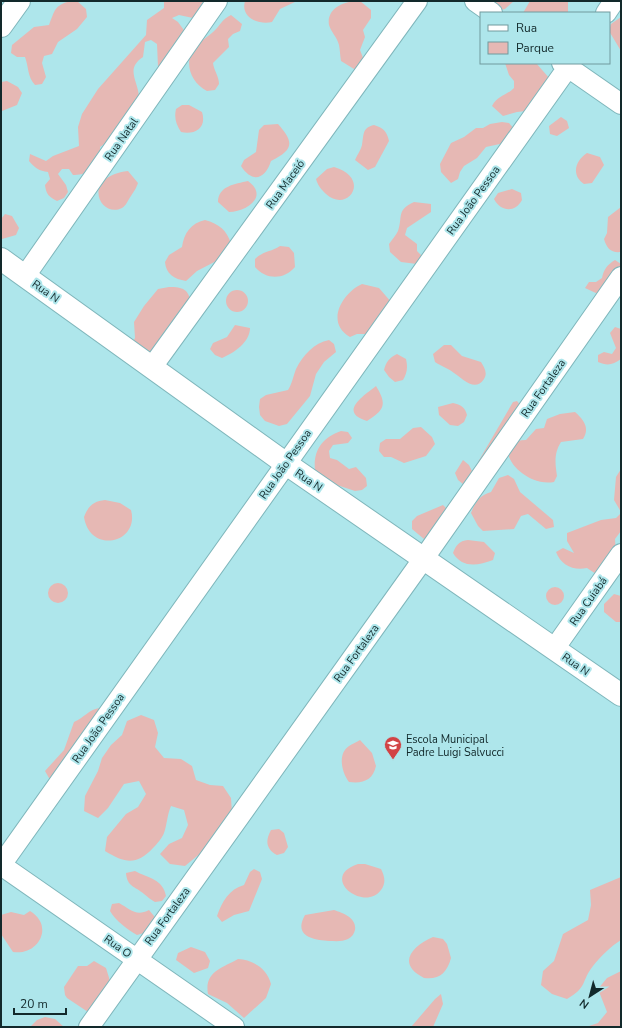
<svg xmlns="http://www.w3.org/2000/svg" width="622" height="1028" font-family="'Nunito Sans',sans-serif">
	<rect width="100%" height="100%" fill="#aee6eb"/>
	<path fill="#e6b8b4" d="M70,1H77L86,9L87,17L77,29L58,42L52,54L44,56L42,63L46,77L42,84L35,85C27,76 29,68 25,57H17L11,53L12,45L34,27L49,25C55,10 54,6 70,1Z
		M164,1H205L199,14L193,18L179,15L172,18L178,22L186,33L161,70L158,67L157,44L151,40L145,42L143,57C125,69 138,80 139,97L120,121L118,135L100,147C103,163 89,176 73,175L69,169H62L58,174L66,185L68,192L64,198L57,201C49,197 46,194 45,185L50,179L48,172C39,171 35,168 29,161L30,154L46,161L53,156L79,146L78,127L82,114L98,89L146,35L147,20L164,8Z
		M245,1H297L280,9L272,22C259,25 240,18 245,1Z
		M360,1L371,10V18L363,30L365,37L360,50L365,63L361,69H354L341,61C340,55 340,50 339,45C337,37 331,32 329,25C326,7 347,0 360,1Z
		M482,1H514L505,9L497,11Z
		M530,1H568V13H523Z
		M231,15L242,24L240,31L233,34L228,39L229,47L213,63C214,71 219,76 219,84L215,90L207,91C191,83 182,61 196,46C200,41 208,37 213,32C220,26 222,19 231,15Z
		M621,17V51L609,31L611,24Z
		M505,63H536L550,79L526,111L517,112L503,116L492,106C498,95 506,96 514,88V81L509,75Z
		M7,81L18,87L22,93L17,105L2,111L1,82Z
		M182,105H189L202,112C207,128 195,135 181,132C176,124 174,118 176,109Z
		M561,117L567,121L569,128L557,136L550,134L549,126Z
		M502,122L509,123L515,130L509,142L486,147L477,158L464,166L460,172L458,179L451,183L441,172L440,164L451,143L464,137L476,128H483L490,124Z
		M278,124C295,143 293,150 271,161C265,180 252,183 241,166L244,160L256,152L259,130L264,125Z
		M374,125C384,128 387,132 389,141L375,167L368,170L355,160C357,155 361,150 362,145C364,134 362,128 374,125Z
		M587,153L600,157L604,165L592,183L584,184C571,175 575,161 587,153Z
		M334,167C372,178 348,214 326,194C321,189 318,186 316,179L327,169Z
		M128,171L138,183C136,189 134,191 131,196C128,200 126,206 122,208C100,219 80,177 128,171Z
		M248,181C269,196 247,212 229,212L218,202C218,186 235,184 248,181Z
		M512,189L521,193L522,200C515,213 501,212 494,199L498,193Z
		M414,202L431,204V212L407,228L405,235L417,244V251L422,256L417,264L401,262L390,252L389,244C392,240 396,235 398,231C403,217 396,210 414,202Z
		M621,207V252C611,253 607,249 604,239L607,233L608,217Z
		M5,214L12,216L19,228L16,235L2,239L1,219Z
		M205,220C219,224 227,230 231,244L224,257L197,271L186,281C174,279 166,274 165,262L169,255L182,247C184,233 191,223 205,220Z
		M280,246L289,247L294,253L295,267C284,280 266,280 255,267V259C263,251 271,252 280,246Z
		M615,260L621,264L618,273L598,294L585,288L589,282H596L602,278C604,269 607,265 615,260Z
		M362,284L379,288L392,303L372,334H357L350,337C325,323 342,293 362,284Z
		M169,287C183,287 189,289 191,304L156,359L131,345L135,338L134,322L144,306L158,289Z
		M226 301a11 11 0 1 1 22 0a11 11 0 1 1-22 0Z
		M235,325L250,328C250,342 234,353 222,358L215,355L210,349L213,343L227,337Z
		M615,327L621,329V359C613,365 607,366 598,362V355L604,352L612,354L616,348L610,333Z
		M329,340L334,344L336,352L324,362L316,374L310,396L287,424L279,426L265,421L260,415L259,407L260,399L266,395L288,390C292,384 293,377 296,369C303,355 314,343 329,340Z
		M444,345H451L462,356L481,362C484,367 488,373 484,379C475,393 462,378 454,373C448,368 441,366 435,362L433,354Z
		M397,354L406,359C408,368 407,373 403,380L395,382L389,377L384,370C386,362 389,358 397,354Z
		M376,386C387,404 385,410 367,421C337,412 365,395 376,386Z
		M517,401L521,406L479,466L478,462L513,402Z
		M453,403C461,405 465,407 467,415L464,422L458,426L450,425L439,415L438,407Z
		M575,412C584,420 590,428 583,439L561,442C554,453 555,463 557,476L554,482C521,488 486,441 526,440L536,429L544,428L547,419L560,414Z
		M421,427L432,437L435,444L426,456L404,463L391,457H384L379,451L380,443L386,439H400L413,428Z
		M341,431L348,432L352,438L348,443L333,445L329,451L330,458L337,460L349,469L356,467L366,478L367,486L362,490L355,491L340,486L333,485L315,471C313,450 322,438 341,431Z
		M463,460L469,465L475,477L464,485L458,480L455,473Z
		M621,469V512L614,500L616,477Z
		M508,475L514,479L520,492L553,520L554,527L546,529L528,514L521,516L514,529L483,531L478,526L471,513C475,502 480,495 491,492L499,478Z
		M105,500L120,503L131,510C140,543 90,555 84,517C88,506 94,501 105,500Z
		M443,505L448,510L434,534L424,539L412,529V521L417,516Z
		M621,513V531L615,539L616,553L599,576L587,568C573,571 561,565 556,552L563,548L574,553L567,541V533L601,520L616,518Z
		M468,540L484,542L495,553L493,560C477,566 462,568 453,553C456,545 459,541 468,540Z
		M48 593a10 10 0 1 1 20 0a10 10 0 1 1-20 0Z
		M546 596a9 9 0 1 1 18 0a9 9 0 1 1-18 0Z
		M614,594L621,596V622H616L604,612V604Z
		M100,708L104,711L55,781L49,778L45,771L64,750L74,722C84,718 89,709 100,708Z
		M141,715L154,720L158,733L155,747L164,758L181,759L192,766L196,780L210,785L223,786L231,798L232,813L208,847L185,866L170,864L160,854L169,844L182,838L188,825L184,810L171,806C167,815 167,825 164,833C162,838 157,844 153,848C136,866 125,863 105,851L107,837L126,814L138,807L146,794L139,781L124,784L108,808L98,818L84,811L85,796L98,771L102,758L111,745L122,735L127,721Z
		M360,740L372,753L376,766C373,780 363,784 349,782C342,773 337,754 349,746C352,744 357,742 360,740Z
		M279,829L284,833L288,847L284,853L277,855C266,849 265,841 271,830Z
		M358,864H365L381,869C385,877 386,883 381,890C364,913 318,877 358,864Z
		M254,869L260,872L262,879L249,911L234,915L222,922L217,916C222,902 229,889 244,885L250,872Z
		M135,871C148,878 163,879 166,896L162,901L155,902C151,900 148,897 144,894C135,886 127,887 126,873Z
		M621,877V940C610,947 601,956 593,966C581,981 588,987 567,999L552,994L541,985L543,971L554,961L563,934L588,920L591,905L590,890Z
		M119,903C130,909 136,917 149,910L154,916L155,923L144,933L137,935C127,929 116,921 110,911L112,904Z
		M334,910C343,913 357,918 355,930C354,934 352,937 348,939C342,942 335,941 329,941C313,940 293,936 305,915Z
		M30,911C55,926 38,956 13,952L1,934V915L11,912L24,915Z
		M433,937L443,939L447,944L451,958C447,973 439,980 424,978C396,964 412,946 433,937Z
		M191,947L205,952L210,961L208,968L194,973L176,960L178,953Z
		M238,959C253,960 267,968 271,984L266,998L244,1018L227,1003L208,994C204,972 222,968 238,959Z
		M94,961L106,968L110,981L91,1014L67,998L65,995L64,987L78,966H87Z
		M621,971V1027H586L598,1023L607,1012L598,989L607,978Z
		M441,994L443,1004L433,1027H411L435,999Z
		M45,1017L55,1019L64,1027H30L37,1020Z"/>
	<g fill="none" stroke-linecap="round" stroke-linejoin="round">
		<defs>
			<path id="street" d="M475,1L492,13
				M606,13L614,1
				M562,63L621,104
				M25,276L217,1
				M152,367L417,1
				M554,649L621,554
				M1,865L571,63
				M1,865L234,1027
				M89,1027L424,558L621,277"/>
			<path id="secondary" d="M1,26L19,1
				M1,259L285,463L621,695"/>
		</defs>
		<use href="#street" stroke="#7fb6bb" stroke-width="22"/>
		<use href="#secondary" stroke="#7fb6bb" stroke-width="24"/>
		<use href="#street" stroke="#fff" stroke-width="20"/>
		<use href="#secondary" stroke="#fff" stroke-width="22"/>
	</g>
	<defs>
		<symbol id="school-pin" viewBox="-11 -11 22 30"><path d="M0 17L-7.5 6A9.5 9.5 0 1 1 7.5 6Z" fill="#d24345" stroke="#aee6eb"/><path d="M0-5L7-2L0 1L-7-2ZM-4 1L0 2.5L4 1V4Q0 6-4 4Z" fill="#fff"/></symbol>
	</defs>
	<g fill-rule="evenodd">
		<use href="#school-pin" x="383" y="735" width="20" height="27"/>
	</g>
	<g text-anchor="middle" stroke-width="4" stroke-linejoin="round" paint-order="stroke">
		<g font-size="11" fill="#12292b" stroke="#aee6eb">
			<text transform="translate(121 139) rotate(-55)" y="4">Rua Natal</text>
			<text transform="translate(285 184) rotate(-54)" y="4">Rua Maceió</text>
			<text transform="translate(473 200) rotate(-54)" y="4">Rua João Pessoa</text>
			<text transform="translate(46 291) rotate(35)" y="4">Rua N</text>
			<text transform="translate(543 388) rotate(-55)" y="4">Rua Fortaleza</text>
			<text transform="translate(285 464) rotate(-55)" y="4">Rua João Pessoa</text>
			<text transform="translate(309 480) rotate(34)" y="4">Rua N</text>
			<text transform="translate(588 601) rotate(-55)" y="4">Rua Cuiabá</text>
			<text transform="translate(356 653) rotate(-54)" y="4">Rua Fortaleza</text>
			<text transform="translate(576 664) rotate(35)" y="4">Rua N</text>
			<text transform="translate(98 728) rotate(-55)" y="4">Rua João Pessoa</text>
			<text transform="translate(167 916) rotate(-54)" y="4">Rua Fortaleza</text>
			<text transform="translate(118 946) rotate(35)" y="4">Rua O</text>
		</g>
		<g font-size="11" fill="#12292b" stroke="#aee6eb" text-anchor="start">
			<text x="406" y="743">Escola Municipal<tspan x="406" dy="13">Padre Luigi Salvucci</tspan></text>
		</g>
	</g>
	<rect width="622" height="1028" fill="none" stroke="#12292b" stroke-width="4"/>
	<rect x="480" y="12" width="130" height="52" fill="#aee6eb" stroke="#709a9e"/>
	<rect x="488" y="25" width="20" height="6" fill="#ffffff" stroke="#709a9e"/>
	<text x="516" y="32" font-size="12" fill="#12292b">Rua</text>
	<rect x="488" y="42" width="20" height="12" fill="#e6b8b4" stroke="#709a9e"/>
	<text x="516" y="52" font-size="12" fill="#12292b">Parque</text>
	<g transform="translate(590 996) rotate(216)" stroke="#aee6eb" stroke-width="3" paint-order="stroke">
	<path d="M0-3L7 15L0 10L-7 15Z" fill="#12292b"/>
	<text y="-6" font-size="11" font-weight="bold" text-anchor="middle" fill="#12292b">N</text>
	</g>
	<path d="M14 1008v6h52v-6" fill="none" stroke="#12292b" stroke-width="2"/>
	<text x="20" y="1008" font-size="12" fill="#12292b" stroke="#aee6eb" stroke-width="3" paint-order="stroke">20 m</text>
</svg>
